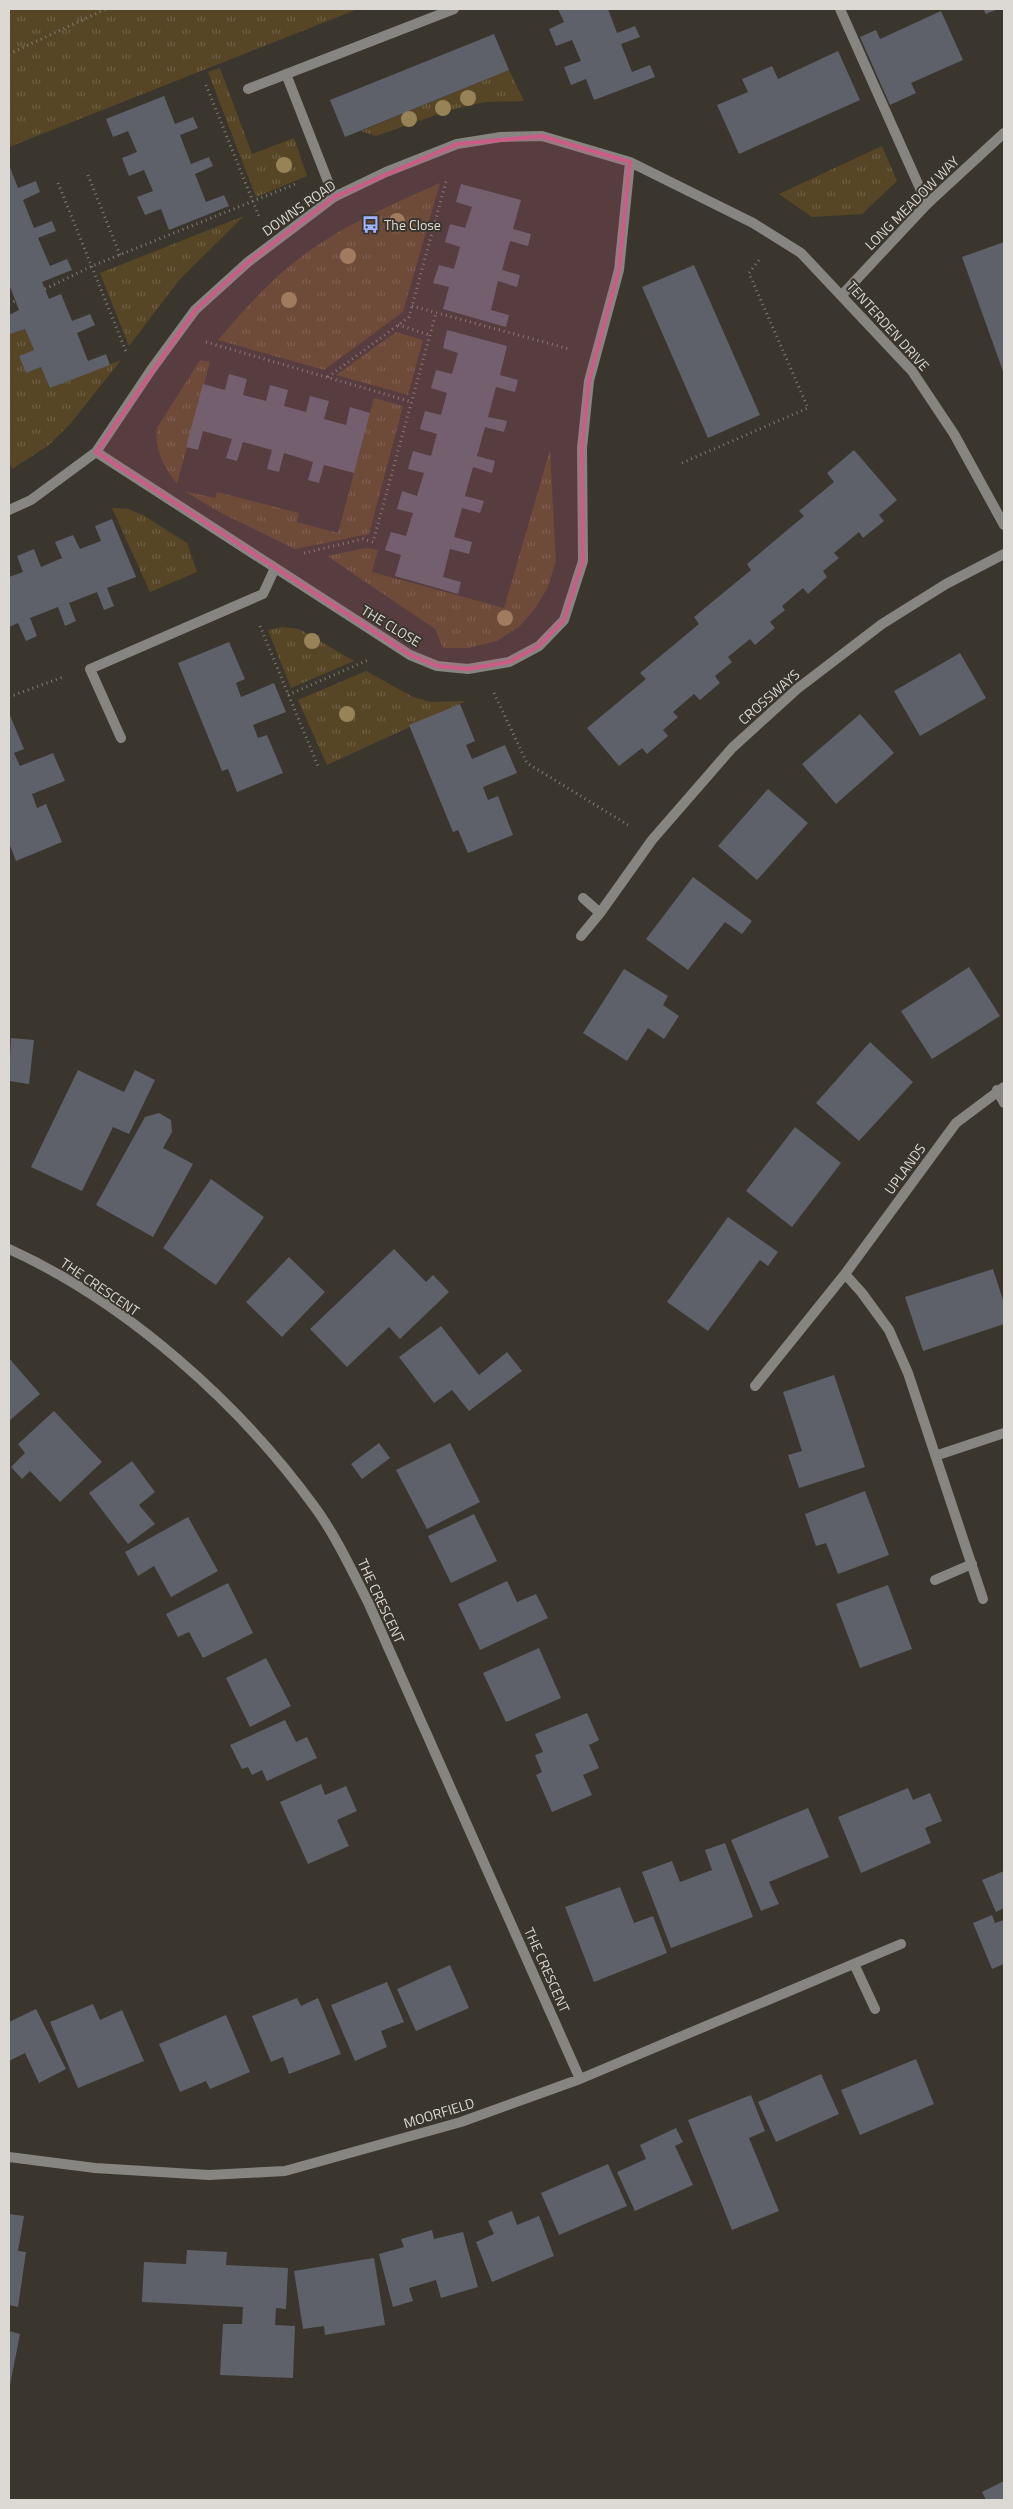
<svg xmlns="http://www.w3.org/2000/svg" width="1013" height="2509" font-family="'Titillium Web',sans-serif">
	<defs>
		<pattern id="grass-tufts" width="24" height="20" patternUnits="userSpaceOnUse" patternTransform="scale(1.25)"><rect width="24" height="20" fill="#574626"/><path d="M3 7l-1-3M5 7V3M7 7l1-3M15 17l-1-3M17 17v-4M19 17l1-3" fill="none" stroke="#6f6045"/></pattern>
	</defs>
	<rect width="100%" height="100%" fill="#3a362d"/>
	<path fill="url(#grass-tufts)" d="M9,9H358L9,147Z
		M220,68L252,154L294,138L307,176L256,197L208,72Z
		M509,70L524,101L485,102L450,110L376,136L361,131Z
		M882,146L897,181L862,214L812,217L779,194Z
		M440,183L403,312L324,370L218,340C244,310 270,280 302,256C344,225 392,204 440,183Z
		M244,216L180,279L129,346L100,273Z
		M25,329L34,350L19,356L26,373L41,367L50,388L121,360L71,423L49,445L12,469L9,461V331L10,334Z
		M396,332L423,340L408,395L336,375Z
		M200,360L210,362L177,484C164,467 154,450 157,428Z
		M374,398L403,406L369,534L295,549L221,513L184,491L215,498L217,492L299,513L297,522L338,533Z
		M550,450L556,561L547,589L536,607L520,626L497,641L469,648H443L435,629L327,556L366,548L378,550L372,572L504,608Z
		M112,508L128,509L143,515L187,543L197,572L150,592Z
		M282,627L299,629L354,661L291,688L268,630Z
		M366,671L413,697L431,702L466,701L327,765L298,700Z"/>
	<path fill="#5e616a" d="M558,9H608L617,33L635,26L640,37L621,44L632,72L650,65L655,77L594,100L586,79L571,85L564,67L581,61L572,40L556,46L549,29L564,22Z
		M983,9H998L986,14Z
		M941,11L963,60L911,83L916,93L890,105L860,37L876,30L880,39Z
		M494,34L509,70L345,137L330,100Z
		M838,51L860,100L739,154L717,105L748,92L742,79L772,66L778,79Z
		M164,96L175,124L193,117L198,128L180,135L191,164L209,157L213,166L195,174L206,202L224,195L229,206L169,230L161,209L145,215L137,197L153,191L144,170L129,176L122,158L137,152L128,131L113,137L106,119Z
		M9,165L18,188L36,181L40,192L23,200L34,228L52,221L56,231L38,238L50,266L67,259L72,270L42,282L49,299L61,294L72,321L90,314L95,325L77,333L88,361L106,354L110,365L50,388L41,367L26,373L19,356L34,350L25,329L10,334L9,331V315L19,310L9,284Z
		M461,184L521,200L513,229L531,234L528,246L510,241L502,270L520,275L517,287L498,281L491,310L509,315L506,327L443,309L449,287L433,283L439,265L454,269L460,247L445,242L450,224L465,228L472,207L456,202Z
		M1004,242V374L962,257Z
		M694,265L760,415L708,438L642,287Z
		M447,330L507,346L500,375L518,380L515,392L496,387L488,417L507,421L504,432L485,427L477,456L495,461L492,473L473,467L465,496L484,501L480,513L462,508L454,537L472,542L469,554L450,549L443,577L461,582L458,594L395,576L401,555L385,550L391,532L406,536L413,513L397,509L402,491L417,496L424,473L408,469L413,451L431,456L437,434L420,429L425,411L441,415L447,393L431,388L436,370L452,374L458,353L443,348Z
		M229,374L247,379L243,395L266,401L270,385L288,390L284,406L306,412L310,396L329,401L324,419L346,425L350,407L370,413L354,473L324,465L319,483L308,480L313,462L284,453L279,472L267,469L272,450L243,442L237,461L226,458L232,439L203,431L198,450L186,447L203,384L225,390Z
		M854,450L897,500L879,515L884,521L863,538L859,532L834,553L839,558L823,571L827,577L808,594L803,588L782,606L785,610L770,622L775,628L755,645L750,639L728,657L732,662L715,676L720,683L700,700L694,694L673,712L678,717L663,730L668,736L647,754L642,748L619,766L587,728L646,679L640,673L699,624L694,617L751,570L747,564L804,516L799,511L834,482L827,473Z
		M112,519L136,577L107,588L114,606L104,610L97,592L69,603L76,621L65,626L58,607L30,618L37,636L26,641L18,623L9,627V577L23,572L17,556L34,549L41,567L62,558L55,542L73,535L80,549L101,541L95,526Z
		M229,642L245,679L236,683L241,697L274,683L286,712L253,725L258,738L267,735L283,773L237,792L228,769L222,771L178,663Z
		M960,653L986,698L920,736L894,691Z
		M460,704L475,741L466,745L472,759L505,745L517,773L483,787L488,800L498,796L513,835L468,853L458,830L453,832L409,725Z
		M9,713L24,749L14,753L20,766L53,753L65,781L32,794L37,808L46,804L62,842L16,861L9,843Z
		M860,714L894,753L836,804L802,764Z
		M768,789L808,823L757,880L718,846Z
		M693,877L752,921L742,934L725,922L688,970L646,939Z
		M969,967L1000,1016L932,1059L901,1011Z
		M624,969L668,996L663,1005L679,1016L664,1039L648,1028L627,1061L583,1033Z
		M11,1038L34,1040L29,1084L9,1081Z
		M870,1042L913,1082L859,1141L816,1103Z
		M78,1070L124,1092L135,1070L155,1080L129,1134L113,1127L82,1191L31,1167Z
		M159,1113L171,1120L172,1132L163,1148L193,1164L153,1237L96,1205L145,1117Z
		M795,1127L841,1163L792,1227L746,1191Z
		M211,1179L264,1217L216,1285L163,1248Z
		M728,1217L778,1252L768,1266L760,1260L708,1331L667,1302Z
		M394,1249L426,1282L433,1275L449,1292L400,1339L389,1327L347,1367L310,1329Z
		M289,1257L325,1292L282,1337L246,1302Z
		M993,1269L1004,1303V1324L923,1351L905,1297Z
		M441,1326L479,1375L507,1352L522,1371L469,1411L452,1390L434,1403L399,1357Z
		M9,1358L40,1394L9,1421Z
		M834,1375L865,1467L799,1488L788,1455L802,1451L783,1392Z
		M54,1411L102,1462L60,1502L30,1471L22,1479L11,1467L25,1453L18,1444Z
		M379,1443L390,1458L362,1479L351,1464Z
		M450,1443L480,1502L427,1529L396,1470Z
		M132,1461L155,1492L139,1505L155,1524L128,1544L89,1493Z
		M865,1491L889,1555L838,1574L826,1543L816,1546L805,1514Z
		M474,1514L497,1561L451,1583L428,1536Z
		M188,1517L218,1571L171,1597L154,1566L138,1576L125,1552Z
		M507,1581L517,1602L536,1594L548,1618L480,1650L458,1604Z
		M228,1583L253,1633L203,1658L189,1632L178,1637L166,1614Z
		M888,1585L912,1649L860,1668L836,1604Z
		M539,1648L561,1698L506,1722L483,1673Z
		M266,1658L291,1706L250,1727L226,1678Z
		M587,1713L599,1740L589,1745L599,1768L583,1775L592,1795L552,1812L536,1775L542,1772L535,1755L543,1752L535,1734Z
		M285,1720L296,1742L307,1737L317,1758L267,1781L262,1770L252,1775L248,1767L242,1769L230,1745Z
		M321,1784L325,1795L346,1786L357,1811L337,1820L349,1846L308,1864L280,1802Z
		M908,1788L913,1800L930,1793L942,1821L925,1828L931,1843L861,1873L838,1817Z
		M808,1808L829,1857L769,1882L779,1904L761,1911L731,1840Z
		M725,1843L753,1917L671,1948L642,1872L672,1861L680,1882L712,1870L705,1850Z
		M1004,1871V1908L996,1912L982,1880Z
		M620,1887L634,1923L653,1916L667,1953L594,1982L565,1907Z
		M992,1915L995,1923L1004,1920V1964L992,1969L973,1923Z
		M450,1965L469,2008L416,2031L397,1989Z
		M387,1982L404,2022L381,2031L387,2047L355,2061L331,2005Z
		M297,1998L301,2006L318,1998L341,2054L289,2074L283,2057L271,2062L252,2016Z
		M93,2004L100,2020L122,2010L144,2061L78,2088L50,2022Z
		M36,2009L66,2069L39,2083L25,2053L9,2061V2022Z
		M226,2015L250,2072L210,2089L206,2081L180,2092L159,2044Z
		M916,2059L934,2104L860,2135L841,2090Z
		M821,2074L839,2114L776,2142L758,2102Z
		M751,2095L765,2131L749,2138L779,2211L732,2230L688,2120Z
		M676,2128L683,2142L675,2146L693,2185L635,2211L617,2172L646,2159L640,2145Z
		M608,2164L627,2206L559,2235L541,2193Z
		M512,2211L517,2225L539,2216L554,2256L492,2282L476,2242L494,2234L488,2221Z
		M9,2214L24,2216L18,2251L26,2252L18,2307L9,2305Z
		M432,2230L434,2239L463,2232L478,2287L441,2298L436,2280L409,2288L413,2301L393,2307L379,2254L404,2247L401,2239Z
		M187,2250L227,2252L226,2265L288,2268L286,2309L276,2308L275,2325L295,2326L293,2378L220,2375L223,2324H242L243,2307L142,2302L144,2262L186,2264Z
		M374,2258L385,2325L325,2335L324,2326L303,2329L294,2271Z
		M9,2331L20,2334L10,2385H9Z
		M1004,2481V2500H986L982,2492Z"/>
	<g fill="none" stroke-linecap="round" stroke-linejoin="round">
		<path stroke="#807d75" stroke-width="3" stroke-dasharray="1 4" stroke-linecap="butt" d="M9,54L106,9
			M206,85L260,219
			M88,175L120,255
			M58,183L127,354
			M45,289L92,266L298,183
			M9,304L15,301
			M412,306L569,349
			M398,325L430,335
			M206,342L412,402
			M328,377L409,317L447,178
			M682,463L808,408L749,273L759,260
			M304,553L363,539L373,542L436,313
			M260,626L318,766
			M494,693L527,763L628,825
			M288,695L368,660
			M9,697L63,677"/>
		<path stroke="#878581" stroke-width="10" d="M840,9L927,204
			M286,74L334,197
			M248,89L454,9"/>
		<path stroke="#878581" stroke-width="10" d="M842,295L927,204L1004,133
			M96,452L410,655L437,666L468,669L509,662L539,646L564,620L583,561L582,448L589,381L619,270L630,162
			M9,510L31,500L96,452L151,370L195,310L248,262L334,197L386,172L457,144L501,137L542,136L630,162L753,223L801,253L912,371L954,434L1004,525
			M121,738L90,669L263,594L275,568
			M583,898L600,913
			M581,936L600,913L652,840L732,748L797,689L882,624L946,584L1004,554
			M997,1090L1004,1103
			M9,1249C126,1302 239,1403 314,1506C336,1536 351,1569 368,1602L580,2079
			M845,1274L862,1293L889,1330L908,1373L983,1599
			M755,1386L845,1274L956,1123L1004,1087
			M938,1455L1004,1433
			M935,1580L972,1564
			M854,1964L875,2009
			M9,2157L95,2168L209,2175L285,2171L461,2122L580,2079L901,1944"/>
	</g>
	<g fill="#988257">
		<circle cx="468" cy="98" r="8"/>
		<circle cx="443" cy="108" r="8"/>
		<circle cx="409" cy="119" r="8"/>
		<circle cx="284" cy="165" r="8"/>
		<circle cx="397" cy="221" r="8"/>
		<circle cx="348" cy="256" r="8"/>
		<circle cx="289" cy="300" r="8"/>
		<circle cx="505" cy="618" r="8"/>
		<circle cx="312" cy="641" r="8"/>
		<circle cx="347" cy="714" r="8"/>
	</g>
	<path fill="#cb5c85" fill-opacity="0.2" stroke="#cb5c85" stroke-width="4" stroke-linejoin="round" d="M542,136L630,162L619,270L589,381L582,448L583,561L564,620L539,646L509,662L468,669L437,666L410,655L96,452L195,310L248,262L334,197L457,144Z"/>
	<defs>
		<symbol id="bus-bare" viewBox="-9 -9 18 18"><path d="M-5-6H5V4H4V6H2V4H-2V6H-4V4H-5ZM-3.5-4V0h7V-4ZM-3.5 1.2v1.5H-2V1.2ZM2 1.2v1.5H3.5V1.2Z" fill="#9db4fd" stroke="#3a362d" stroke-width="2.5" paint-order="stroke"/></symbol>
	</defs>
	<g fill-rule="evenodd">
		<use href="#bus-bare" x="358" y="212" width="25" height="25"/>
	</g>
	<g text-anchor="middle" stroke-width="4" stroke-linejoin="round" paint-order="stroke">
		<g font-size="14" fill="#dcd9d4" stroke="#3a362d">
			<text transform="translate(912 203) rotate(-45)" y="5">LONG MEADOW WAY</text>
			<text transform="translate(299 208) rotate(-35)" y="5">DOWNS ROAD</text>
			<text transform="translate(888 326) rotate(48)" y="5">TENTERDEN DRIVE</text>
			<text transform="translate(391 626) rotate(31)" y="5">THE CLOSE</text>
			<text transform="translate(769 697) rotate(-41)" y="5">CROSSWAYS</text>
			<text transform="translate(905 1169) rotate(-54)" y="5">UPLANDS</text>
			<text transform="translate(100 1287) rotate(34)" y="5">THE CRESCENT</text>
			<text transform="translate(381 1601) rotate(65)" y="5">THE CRESCENT</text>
			<text transform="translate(547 1970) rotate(66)" y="5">THE CRESCENT</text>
			<text transform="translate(439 2113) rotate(-17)" y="5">MOORFIELD</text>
		</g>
		<g font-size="14" fill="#dcd9d4" stroke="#3a362d" text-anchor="start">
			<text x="384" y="230">The Close</text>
		</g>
	</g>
	<rect width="1013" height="2509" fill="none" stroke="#dcd9d4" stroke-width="20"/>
</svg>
